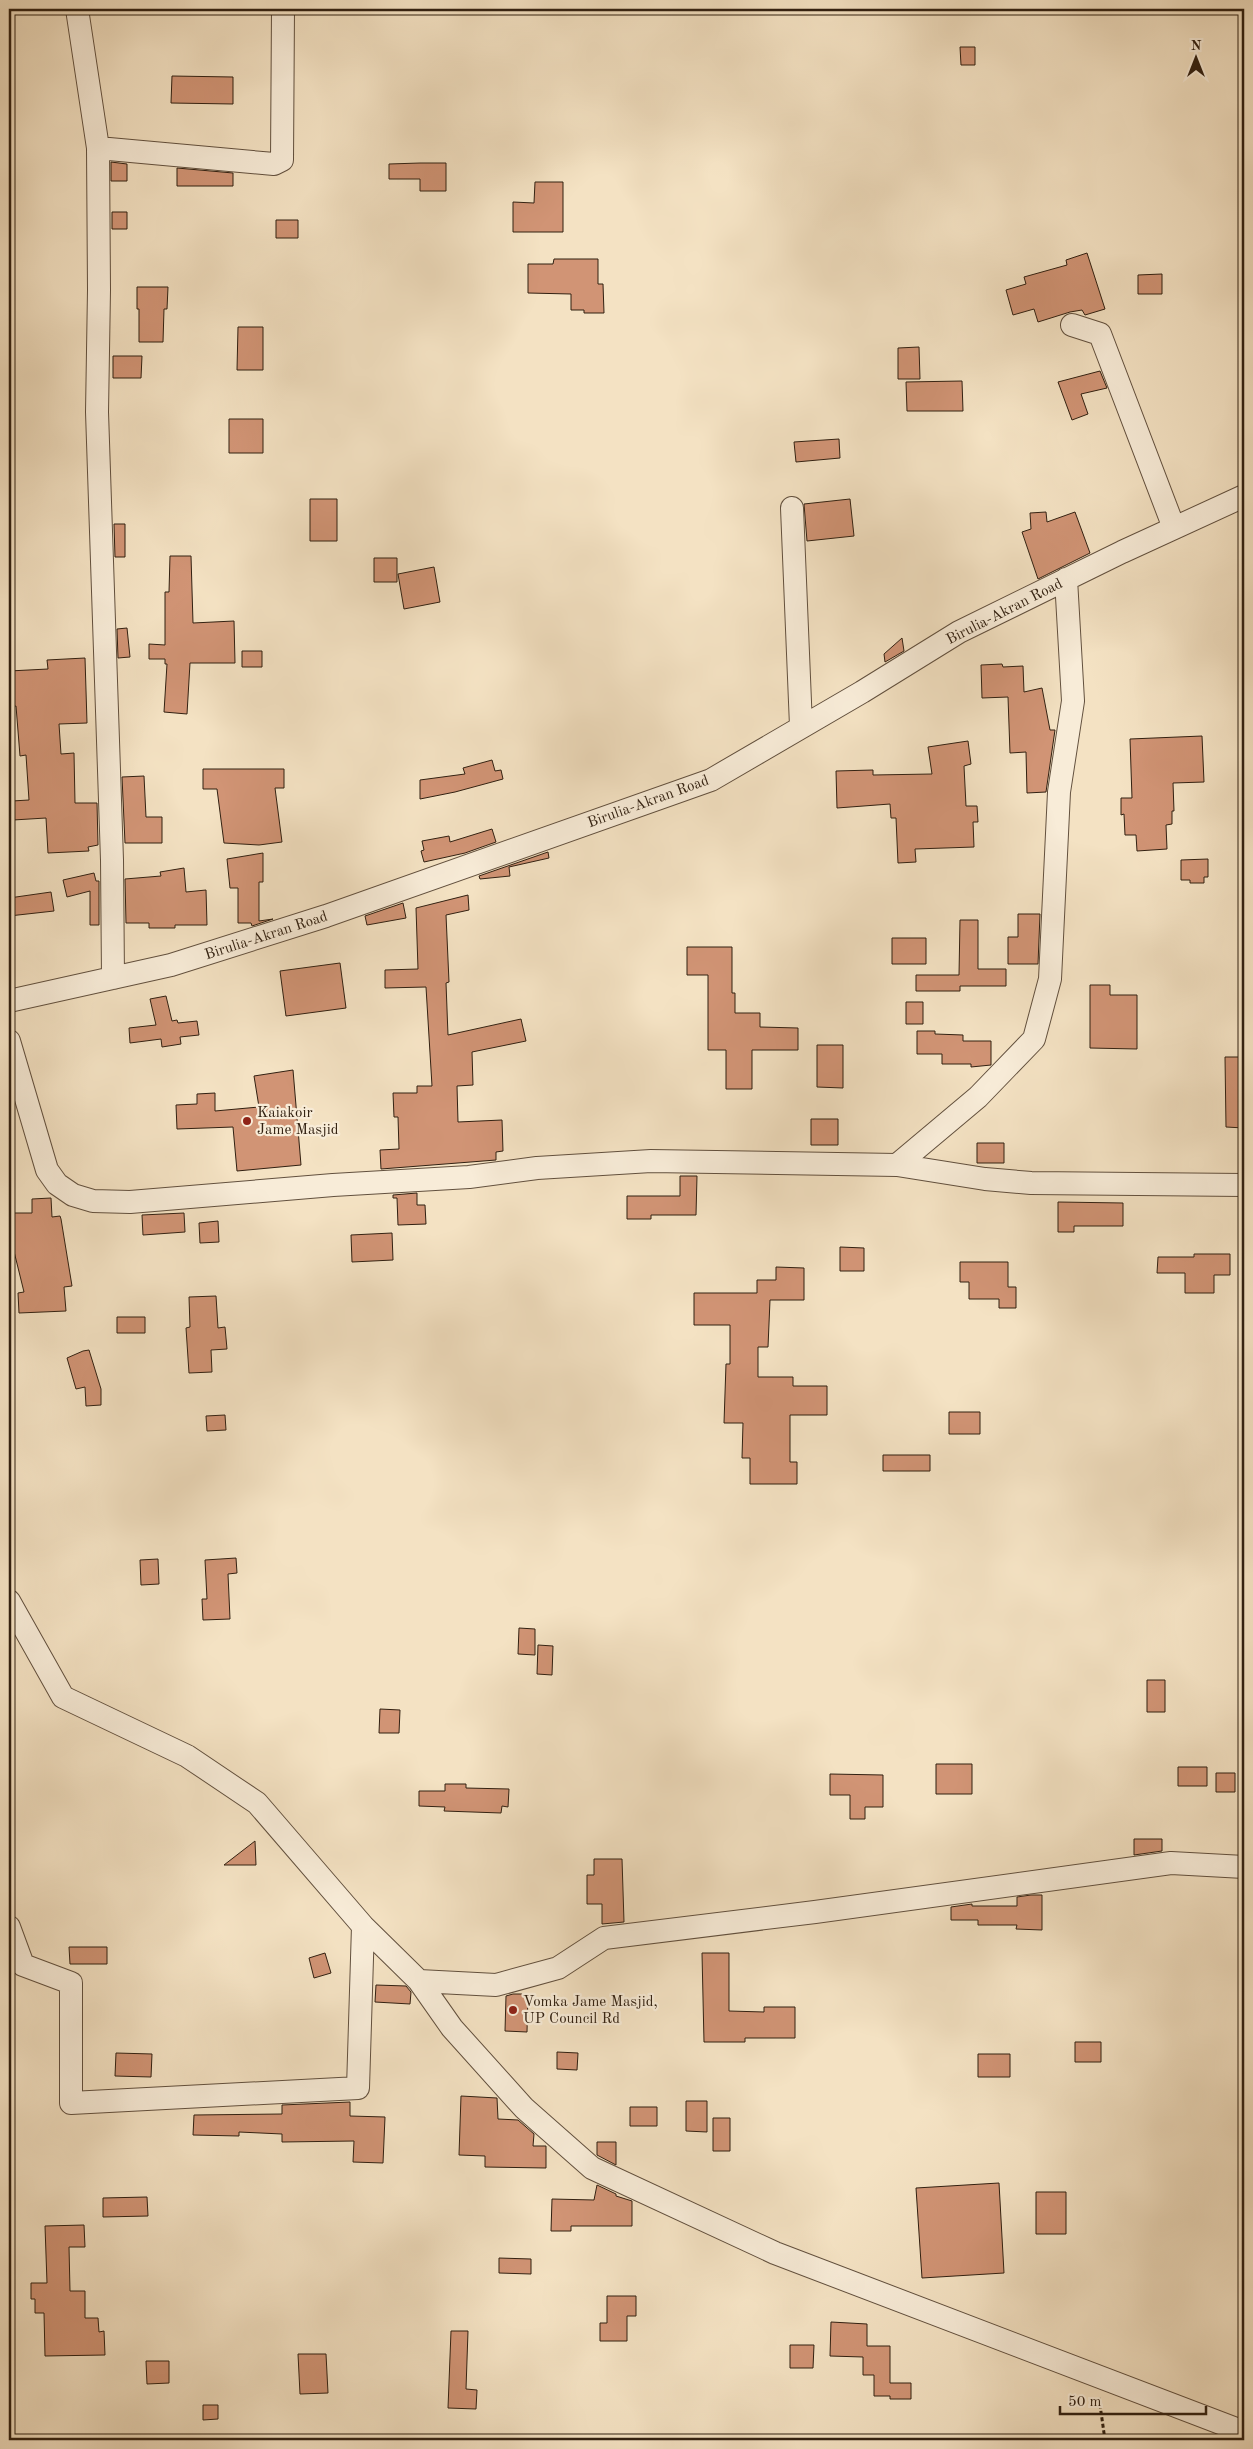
<svg xmlns="http://www.w3.org/2000/svg" width="1253" height="2449" font-family="'Old Standard TT',serif">
	<rect width="100%" height="100%" fill="#f4e2c3"/>
	<filter id="stains"><feTurbulence type="fractalNoise" baseFrequency=".004" numOctaves="4"/><feColorMatrix values="0 0 0 0 .2 0 0 0 0 .09 0 0 0 0 .02 0 0 0 .5 -.17"/></filter>
	<radialGradient id="worn" r=".72"><stop offset=".6" stop-color="#630" stop-opacity="0"/><stop offset="1" stop-color="#630" stop-opacity=".3"/></radialGradient>
	<path fill="#d19475" stroke="#312011" d="M960,47H975V65H961Z
		M172,76L233,77V104L171,103Z
		M111,162L127,164V181H111Z
		M420,163H446V191H420V179H389V164Z
		M177,168L233,173V186H177Z
		M535,182H563V232H513V202L534,203Z
		M112,212H127V229H112Z
		M276,220H298V238H276Z
		M1087,253L1105,309L1085,315L1082,310L1070,312L1038,322L1034,309L1013,315L1006,290L1026,284L1024,277L1067,265L1066,260Z
		M554,259H598V284H603L604,313H584V310H571V294L528,293V264H553Z
		M1162,274V294H1138V275Z
		M137,287H168L167,309H164L163,342H139V309H137Z
		M238,327H263V370H237Z
		M919,347L920,379H898V348Z
		M113,356H142L141,378H113Z
		M1100,371L1107,388L1081,394L1088,414L1072,420L1058,382Z
		M962,381L963,411H907L906,382Z
		M229,419H263V453H229Z
		M839,439L840,458L796,462L794,442Z
		M310,499H337V541H310Z
		M850,499L854,536L807,541L804,504Z
		M1046,512L1047,522L1075,512L1090,553L1038,579L1022,532L1031,529L1030,513Z
		M114,524H125V557H115Z
		M170,556H191L193,623L234,621L235,663H190L187,714L164,712L167,664H165V659H149V644L165,645V592H169Z
		M374,558H397V582H374Z
		M434,567L440,602L404,609L398,574Z
		M127,628L130,657L118,658L117,629Z
		M902,638L904,651L885,662L884,654Z
		M242,651H262V667H242Z
		M85,658L87,723L59,724L61,754L74,753L75,803H97L98,845L88,847L89,851L48,853L46,818L13,820L12,801L29,800L26,755L20,756L16,706L9,707V671L48,669L47,660Z
		M1002,664L1003,667L1023,666L1024,692L1042,688L1050,730H1055L1046,792L1027,793L1026,752L1010,753L1008,697L982,698L981,665Z
		M1202,736L1204,782L1173,783L1174,811H1172V824L1166,825L1167,849L1137,851L1136,835H1125L1124,814L1121,815V798H1132L1130,739Z
		M968,741L971,764L964,766L966,806H977L978,822H973L974,847L915,849L916,862L898,863L896,818H891L890,804L837,808L836,771L873,770V775L932,774L928,747Z
		M492,760L495,771L501,770L503,779L455,792L420,799V780L465,774L463,768Z
		M203,769H284V788H275L282,842L259,845L224,843L217,789H203Z
		M144,776L146,817H162V843H125L122,777Z
		M492,829L496,842L465,853L424,862L421,851L424,850L422,841L449,836L450,842Z
		M548,852L549,858L509,867L510,876L480,879L479,876Z
		M263,853V882H259V921L273,919L252,926L251,923H238V888H230L227,859Z
		M1208,859V877H1204V883H1190V880H1181V860Z
		M184,868L186,892L206,890L207,925H175V928H149V923H126L125,879L161,876L160,872Z
		M94,873L96,881H99V925H90V891L67,897L63,880Z
		M51,892L54,911L9,916V898Z
		M468,895L469,910L446,915L449,982L446,983L448,1035L521,1019L526,1041L472,1052L473,1085L457,1086L458,1122L502,1120L503,1151L496,1152V1160L381,1169L380,1150L399,1149L398,1117H394L393,1093H417V1086H432L426,987L385,988V970L418,969L416,908Z
		M403,903L406,918L367,925L365,916Z
		M1018,914H1040L1038,964H1008V937H1018Z
		M960,920H978V969H1006V986H960V991H916V975H959Z
		M892,938H926V964H892Z
		M687,947H732V993H735V1013H760V1027L798,1028V1050H752V1089H726V1050H708V975H687Z
		M340,963L346,1008L286,1016L280,971Z
		M1090,985H1110V995H1137V1049L1090,1048Z
		M166,996L172,1021L177,1020L178,1023L197,1021L199,1035L180,1037L181,1044L162,1047L161,1039L130,1043L129,1028L156,1025L150,999Z
		M906,1002H923V1024H906Z
		M917,1031H935V1034L963,1035V1041H991V1065L971,1067V1064H942V1054H917Z
		M817,1045H843V1088L817,1087Z
		M1225,1057H1244V1128L1226,1127Z
		M293,1070L301,1165L237,1171L233,1127L177,1129L176,1105L197,1104V1094L215,1093V1111L259,1107L254,1076Z
		M811,1119H838V1145H811Z
		M977,1143H1004V1163H977Z
		M680,1176H697L696,1215H651V1219H627V1196H680Z
		M417,1193V1205H425L426,1224L398,1225L397,1198H393V1195Z
		M51,1198L52,1217L60,1216L61,1219L72,1286L64,1287L66,1311L19,1313L18,1293L24,1292L9,1231V1213H32V1199Z
		M1058,1202L1123,1203V1226H1074V1232H1058Z
		M184,1213L185,1232L143,1235L142,1215Z
		M218,1221L219,1242L200,1243L199,1223Z
		M392,1233L393,1260L352,1262L351,1235Z
		M840,1247L864,1248V1271H840Z
		M1194,1254H1230V1275H1214V1293H1185V1273H1157L1158,1257H1194Z
		M960,1262H1008V1287H1016V1308H999V1299H969V1282H960Z
		M776,1267L804,1268V1300H770L768,1347H758V1377H793V1386H827V1415H790V1462H797V1484H750V1458H742L743,1423H724L726,1364H730V1325H694V1293H757V1280H776Z
		M216,1296L218,1328L225,1327L227,1349L211,1350L212,1372L189,1373L186,1328L190,1327L189,1297Z
		M117,1317H145V1333H117Z
		M83,1351L89,1350L101,1389V1405L86,1406L85,1387L76,1389L67,1358Z
		M949,1412H980V1434H949Z
		M225,1415L226,1430L207,1431L206,1416Z
		M883,1455H930V1471H883Z
		M236,1558L237,1573L228,1574L230,1619L203,1620L202,1599H207L205,1560Z
		M158,1559L159,1584L141,1585L140,1560Z
		M519,1628L535,1629V1655L518,1654Z
		M538,1645L553,1646L552,1675L537,1674Z
		M1147,1680H1165V1712H1147Z
		M380,1709L400,1710L399,1733H379Z
		M936,1764H972V1794H936Z
		M1178,1767H1207V1786H1178Z
		M1216,1773H1235V1792H1216Z
		M830,1774L883,1775V1807H865V1819H850V1795H830Z
		M445,1784H466V1788L509,1789L508,1807L502,1806L501,1813L444,1811L445,1807L419,1806V1791H445Z
		M1134,1839H1162V1851L1134,1855Z
		M255,1841L256,1865H224Z
		M594,1859H622L624,1922L602,1924V1904H587V1875H594Z
		M1031,1895H1042V1930L1016,1929L1017,1925H978V1920H951V1907L972,1904V1906H1017V1897Z
		M69,1947H107V1964H70Z
		M325,1953L331,1973L314,1978L309,1958Z
		M702,1953H729V2011L764,2012V2007H795V2038H745V2042H704Z
		M376,1985L406,1986L411,1992L410,2004L375,2002Z
		M513,1994H528L527,2032L505,2031L506,1996Z
		M1075,2042H1101V2062H1075Z
		M557,2052L578,2053L577,2070L557,2069Z
		M116,2053L152,2054L151,2077L115,2076Z
		M978,2054H1010V2077H978Z
		M461,2096L497,2098L498,2119L518,2120L534,2134L533,2146H546V2168L485,2167V2156L459,2155Z
		M686,2101H707V2132L686,2131Z
		M350,2102V2116L385,2117L383,2163L353,2162L354,2141L282,2142V2134L239,2132V2136L193,2135L194,2115L282,2114V2105Z
		M630,2107H657V2126H630Z
		M713,2118H730V2151H713Z
		M597,2142H616V2165L597,2155Z
		M999,2183L1004,2273L922,2278L916,2188Z
		M597,2185L616,2194V2196L632,2201V2226H571V2231H551L552,2199L594,2200Z
		M1036,2192H1066V2234H1036Z
		M147,2197L148,2216L103,2217V2198Z
		M84,2225L85,2247H69L70,2291H85V2318H98L99,2332L104,2331L105,2355L45,2356L44,2313H35V2299H31V2283H47L45,2226Z
		M499,2258L531,2259V2274L499,2273Z
		M607,2296H636V2316H627V2341H600V2323H607Z
		M831,2322L867,2324V2346H890V2383H911V2399H890V2396H874V2375H863V2357L830,2356Z
		M451,2331H468L466,2389L477,2390L476,2409L448,2408Z
		M790,2345H814L813,2368H790Z
		M298,2354H326L328,2393L300,2394Z
		M146,2361H169V2383L147,2384Z
		M203,2405H218V2419L203,2420Z"/>
	<g fill="none" stroke-linecap="round" stroke-linejoin="round">
		<defs>
			<path id="minor" d="M77,9L98,148L99,290L97,412L112,860L113,978
				M98,148L274,164L282,160L283,9
				M1072,325L1100,334L1174,528
				M792,508L801,726
				M9,1001L171,965L326,916L711,780L862,692L959,632L1122,552L1244,496
				M9,1041L47,1170L57,1184L73,1195L93,1201L130,1202L333,1185L469,1177L537,1168L651,1161L897,1165L985,1179L1031,1183L1244,1185
				M897,1165L978,1097L1034,1039L1050,979L1059,792L1073,701L1066,579
				M9,1601L63,1697L187,1756L257,1803L363,1926L419,1981L496,1985L558,1968L604,1938L815,1912L1171,1863L1244,1867
				M9,1927L23,1965L71,1983V2103L358,2088L363,1926
				M419,1981L452,2028L524,2108L592,2168L775,2253L1244,2432"/>
		</defs>
		<use href="#minor" stroke="#62503e" stroke-width="24"/>
		<path stroke="#312011" stroke-width="3" stroke-dasharray="4 2.5" stroke-linecap="butt" d="M1099,2398L1105,2440"/>
		<use href="#minor" stroke="#f8ecd8" stroke-width="22"/>
	</g>
	<g fill="#8f2418" stroke="#f8ecd8" stroke-width="2">
		<circle cx="247" cy="1121" r="5"/>
		<circle cx="513" cy="2010" r="5"/>
	</g>
	<g text-anchor="middle" stroke-width="4.5" stroke-linejoin="round" paint-order="stroke">
		<g font-size="15" fill="#312011" stroke="#f8ecd8">
			<text transform="translate(1004 611) rotate(-27)" y="5">Birulia-Akran Road</text>
			<text transform="translate(648 801) rotate(-20)" y="5">Birulia-Akran Road</text>
			<text transform="translate(266 935) rotate(-18)" y="5">Birulia-Akran Road</text>
		</g>
		<g font-size="15" fill="#312011" stroke="#f8ecd8" text-anchor="start">
			<text x="257" y="1117">Kaiakoir<tspan x="257" dy="17">Jame Masjid</tspan></text>
			<text x="523" y="2006">Vomka Jame Masjid,<tspan x="523" dy="17">UP Council Rd</tspan></text>
		</g>
	</g>
	<rect width="1253" height="2449" fill="none" stroke="#f4e2c3" stroke-width="30"/>
	<rect x="10" y="10" width="1233" height="2429" fill="none" stroke="#312011" stroke-width="2.5"/>
	<rect x="15" y="15" width="1223" height="2419" fill="none" stroke="#312011"/>
	<g transform="translate(1196 58)" stroke="#f8ecd8" stroke-width="4" paint-order="stroke">
	<path d="M0-4L9 19L0 12L-9 19Z" fill="#312011"/>
	<text y="-8" font-size="14" font-weight="bold" text-anchor="middle" fill="#312011">N</text>
	</g>
	<path d="M1060 2406v8h146v-8" fill="none" stroke="#312011" stroke-width="2.5"/>
	<text x="1068" y="2406" font-size="15" fill="#312011" stroke="#f8ecd8" stroke-width="4" paint-order="stroke">50 m</text>
	<rect width="100%" height="100%" filter="url(#stains)"/>
	<rect width="100%" height="100%" fill="url(#worn)"/>
</svg>
